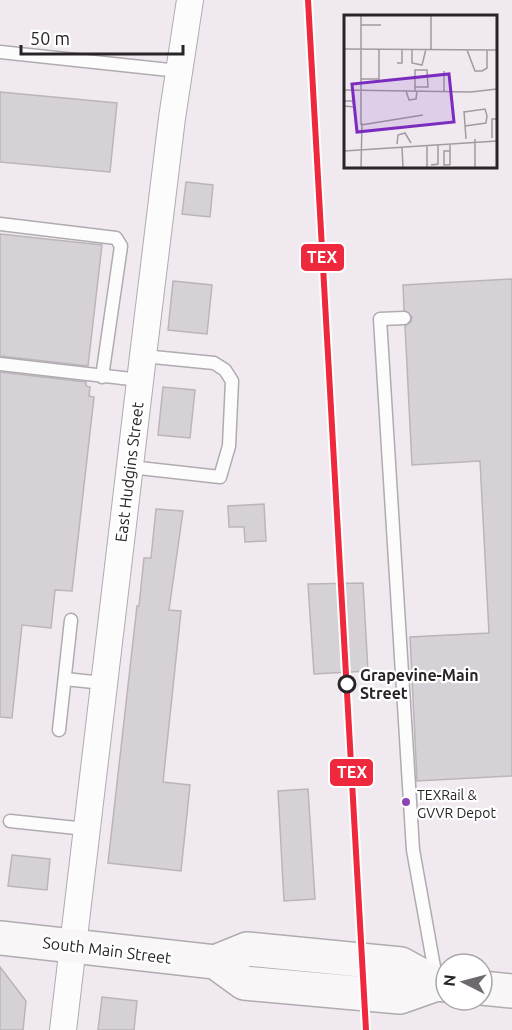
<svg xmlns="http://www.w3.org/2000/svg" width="512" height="1030" font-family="Ubuntu,sans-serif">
	<rect width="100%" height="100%" fill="#f0eaf0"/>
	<path fill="#d6d1d6" stroke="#bab5ba" stroke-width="1.5" d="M0,92L117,103L110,172L0,162Z
		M186,182L213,185L210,217L182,214Z
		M0,234L102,245L88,366L0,356Z
		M512,279V776L417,781L410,637L489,633L480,461L412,465L405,326L411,322L412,317L404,310L403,285Z
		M173,281L212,285L207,334L168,330Z
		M0,372L86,382V386L90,387L89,396L94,397L72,591L55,590L51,628L22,625L12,718L0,717Z
		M163,387L195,390L190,438L158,435Z
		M264,504L266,541L245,542L244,527H229L228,506Z
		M156,509L183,511L169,610L181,611L163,782L190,785L181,871L108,863L137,606H139L144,558H151Z
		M363,583L368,671L314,674L308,584Z
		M308,789L315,899L284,901L278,791Z
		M12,855L50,859L47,890L8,886Z
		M0,967L26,1001L23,1030H0Z
		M102,997L137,1001L134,1030H98Z"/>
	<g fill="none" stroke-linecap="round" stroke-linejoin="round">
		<defs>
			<path id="lane" d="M0,52L179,71
				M0,224L116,238L121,246L102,377
				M404,318L380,319L413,850L436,978
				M0,364L140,380
				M130,467L220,477L229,446L232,381L225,370L214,363L143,356
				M65,679L103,683
				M59,730L71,620
				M10,821L86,829"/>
			<path id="street" d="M63,1030L143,356L172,118L190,0"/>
			<path id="secondary" d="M0,938L215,962L247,949L401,964L437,984L446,985
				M215,962L244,983L400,997L437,984
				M482,988L512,991"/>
		</defs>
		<use href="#lane" stroke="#afabaf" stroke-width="15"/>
		<use href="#street" stroke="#afabaf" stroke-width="28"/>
		<use href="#secondary" stroke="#afabaf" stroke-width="36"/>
		<use href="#lane" stroke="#fdfcfd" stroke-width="12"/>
		<use href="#street" stroke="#fdfcfd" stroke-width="26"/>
		<use href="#secondary" stroke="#f9f6f8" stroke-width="33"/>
		<defs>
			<path id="rail-1" d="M308,0L366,1030"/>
		</defs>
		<use href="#rail-1" stroke="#fff" stroke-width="10"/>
		<use href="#rail-1" stroke="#ee293d" stroke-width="6"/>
	</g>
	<circle fill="#fff" stroke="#282428" stroke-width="3" cx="347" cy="684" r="8"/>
	<circle fill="#8e44ad" stroke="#fff" stroke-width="2" cx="406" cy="802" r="5"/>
	<g text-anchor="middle" stroke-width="4.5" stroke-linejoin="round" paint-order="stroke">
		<g font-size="14" fill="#282428" stroke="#fff" text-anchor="start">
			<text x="417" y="800">TEXRail &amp;<tspan x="417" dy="18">GVVR Depot</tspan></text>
		</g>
		<g font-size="16" fill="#282428" stroke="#fff">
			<text transform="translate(129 472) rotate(-83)" y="6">East Hudgins Street</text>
			<text transform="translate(107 950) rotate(7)" y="6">South Main Street</text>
		</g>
		<g font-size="16" font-weight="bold" fill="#282428" stroke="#fff" text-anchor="start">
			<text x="360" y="681">Grapevine-Main<tspan x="360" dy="18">Street</tspan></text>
		</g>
	</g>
	<g transform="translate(344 15)">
		<rect width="153" height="153" fill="#f0eaf0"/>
		<path fill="none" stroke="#a09ba0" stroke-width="1.5" d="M17,0V110M17,10H37M0,34L153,35M68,34V48L78,50L82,34M87,34V0M123,35L131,56H138L143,53V35M53,48H58V34M100,56V76M17,64H35V34M71,72H84L83,55H71V76M0,75L127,77L153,74M62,76L65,85L72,84L73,76M0,86H9L10,92L0,91M120,96L122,124M120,97L141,94L143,101L142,108L121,111M17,110L79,100M148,123V104H153M131,124V153M53,129L54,120L61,118L67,128M58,132L59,153M0,136L153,126M87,150L94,149V130M106,150H100V136H106M106,150V129M17,153L18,108M83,153V130"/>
		<path fill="#7b2cbf" fill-opacity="0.15" stroke="#7b2cbf" stroke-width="3" d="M105,59L110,107L13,117L8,69Z"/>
		<rect width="153" height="153" fill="none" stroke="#282428" stroke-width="3"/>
	</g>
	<g stroke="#fff" stroke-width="2">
		<rect x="300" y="243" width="45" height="29" rx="6" fill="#ee293d"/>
		<rect x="329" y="758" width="45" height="29" rx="6" fill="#ee293d"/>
	</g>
	<g font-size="16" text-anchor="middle" font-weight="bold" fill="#fff">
		<text x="322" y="263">TEX</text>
		<text x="352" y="778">TEX</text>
	</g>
	<g transform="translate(464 982) rotate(276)"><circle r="28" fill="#ffffff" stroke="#a9a7a9" stroke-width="1.5"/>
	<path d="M0-4.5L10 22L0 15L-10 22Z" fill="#6e696e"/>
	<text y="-9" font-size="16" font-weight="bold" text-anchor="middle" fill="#282428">N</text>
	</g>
	<path d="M21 45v9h162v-9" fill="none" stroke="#282428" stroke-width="3"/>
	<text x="30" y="45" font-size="18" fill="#282428" stroke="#ffffff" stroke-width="4.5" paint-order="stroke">50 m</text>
</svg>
